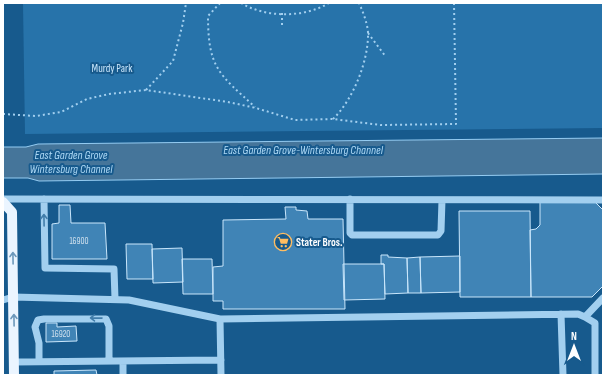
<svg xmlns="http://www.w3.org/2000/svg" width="606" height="378" font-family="'Sofia Sans Condensed',sans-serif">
	<rect width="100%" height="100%" fill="#175a8d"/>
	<path fill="#2773aa" d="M23,3H603V128L25,134Z"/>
	<path fill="#45759a" stroke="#95ccf2" d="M603,138V174L39,181L28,178H3V147H26L38,144Z"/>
	<path fill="#4084b6" stroke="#c9e6fb" d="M540,202H595L603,210V286L592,297H531L530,230L536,229L540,225Z
		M59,205H70L71,223H105L107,259H52V224L59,223Z
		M285,207H296V210L307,211L308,219H343L345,309H223V301H213V267L223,266V220L286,219Z
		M459,211H530L531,297H460Z
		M126,244H152L153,279H127Z
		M182,248L183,282L153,283L152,249Z
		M381,255H388V257L407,258L408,293L385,294L384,264H381Z
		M460,256V292L421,293L420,257Z
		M420,257L421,293H408L407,258Z
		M182,259H212L213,294H183Z
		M343,264H384L385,299L344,300Z
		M46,323H57V327L76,326L77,341L46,342Z
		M96,370L97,375H54V371Z"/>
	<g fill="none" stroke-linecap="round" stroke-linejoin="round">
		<path stroke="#a2cfef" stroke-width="2" stroke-dasharray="2 3" stroke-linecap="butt" d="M220,3L208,16C208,68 219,74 255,107
			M241,3C266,18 304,18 329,3
			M282,13V27
			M368,33L386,57
			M146,90L173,61L183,23L186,3
			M3,114L36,116L61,112L87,99L109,94L146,90L228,102L256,108L295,120L333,119L381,125L456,124L454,3
			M333,119C353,100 369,60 368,32C367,22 363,12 359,3"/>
		<path stroke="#a2cfef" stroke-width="7" d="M3,199L603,200
			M44,199L45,268L114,269L115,299
			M350,199V233L352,235H438L441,231L442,200
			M3,300L13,297L129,300L220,319L578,314L585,317L603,298
			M561,314L563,375
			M585,317L595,323V375
			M220,319L221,375
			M39,361V343L35,327L38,320L44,319H106L109,326V361
			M123,361V375
			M14,362L221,360"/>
		<path stroke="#ebf5ff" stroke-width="10" d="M3,202L12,212L14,375"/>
	</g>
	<defs><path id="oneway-shaft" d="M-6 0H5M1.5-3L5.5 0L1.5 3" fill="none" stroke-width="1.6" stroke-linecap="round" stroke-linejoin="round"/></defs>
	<g stroke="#417daa">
		<use href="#oneway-shaft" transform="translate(44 220) rotate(-91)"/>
		<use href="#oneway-shaft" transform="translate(96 318) rotate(-179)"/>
	</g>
	<g stroke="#6c98bb">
		<use href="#oneway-shaft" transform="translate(13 258) rotate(-91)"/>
		<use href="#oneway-shaft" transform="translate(14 320) rotate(-91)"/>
	</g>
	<defs>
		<symbol id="supermarket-ring" viewBox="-11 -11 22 22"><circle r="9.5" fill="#175a8d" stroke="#ffbd61" stroke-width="1.5"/><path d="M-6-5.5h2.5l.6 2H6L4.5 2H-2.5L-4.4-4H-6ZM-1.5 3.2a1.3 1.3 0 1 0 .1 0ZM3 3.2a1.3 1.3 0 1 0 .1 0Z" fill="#ffbd61"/></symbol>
	</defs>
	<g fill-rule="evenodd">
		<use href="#supermarket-ring" x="273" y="232" width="20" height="20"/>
	</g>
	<g text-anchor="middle" stroke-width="4" stroke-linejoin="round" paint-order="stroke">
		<g font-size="9" fill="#cfe0ed">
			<text x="79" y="244">16900</text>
			<text x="61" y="337">16920</text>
		</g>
		<g font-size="11" fill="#c9e6fb" stroke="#175a8d">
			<text x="112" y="72">Murdy Park</text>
		</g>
		<g font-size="11" font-weight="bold" fill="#fff" stroke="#175a8d" text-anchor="start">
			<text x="296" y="246">Stater Bros.</text>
		</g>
		<g font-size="12" font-style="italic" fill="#aed9f6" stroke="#175a8d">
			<text x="303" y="154">East Garden Grove-Wintersburg Channel</text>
			<text x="71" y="159">East Garden Grove<tspan x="71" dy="14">Wintersburg Channel</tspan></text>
		</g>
	</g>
	<rect width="606" height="378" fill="none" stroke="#ffffff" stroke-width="8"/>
	<g transform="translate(574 346)" stroke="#175a8d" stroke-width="3" paint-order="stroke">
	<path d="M0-3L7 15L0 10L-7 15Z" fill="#ffffff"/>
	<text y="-6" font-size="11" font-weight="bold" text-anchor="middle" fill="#ffffff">N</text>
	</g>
</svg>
